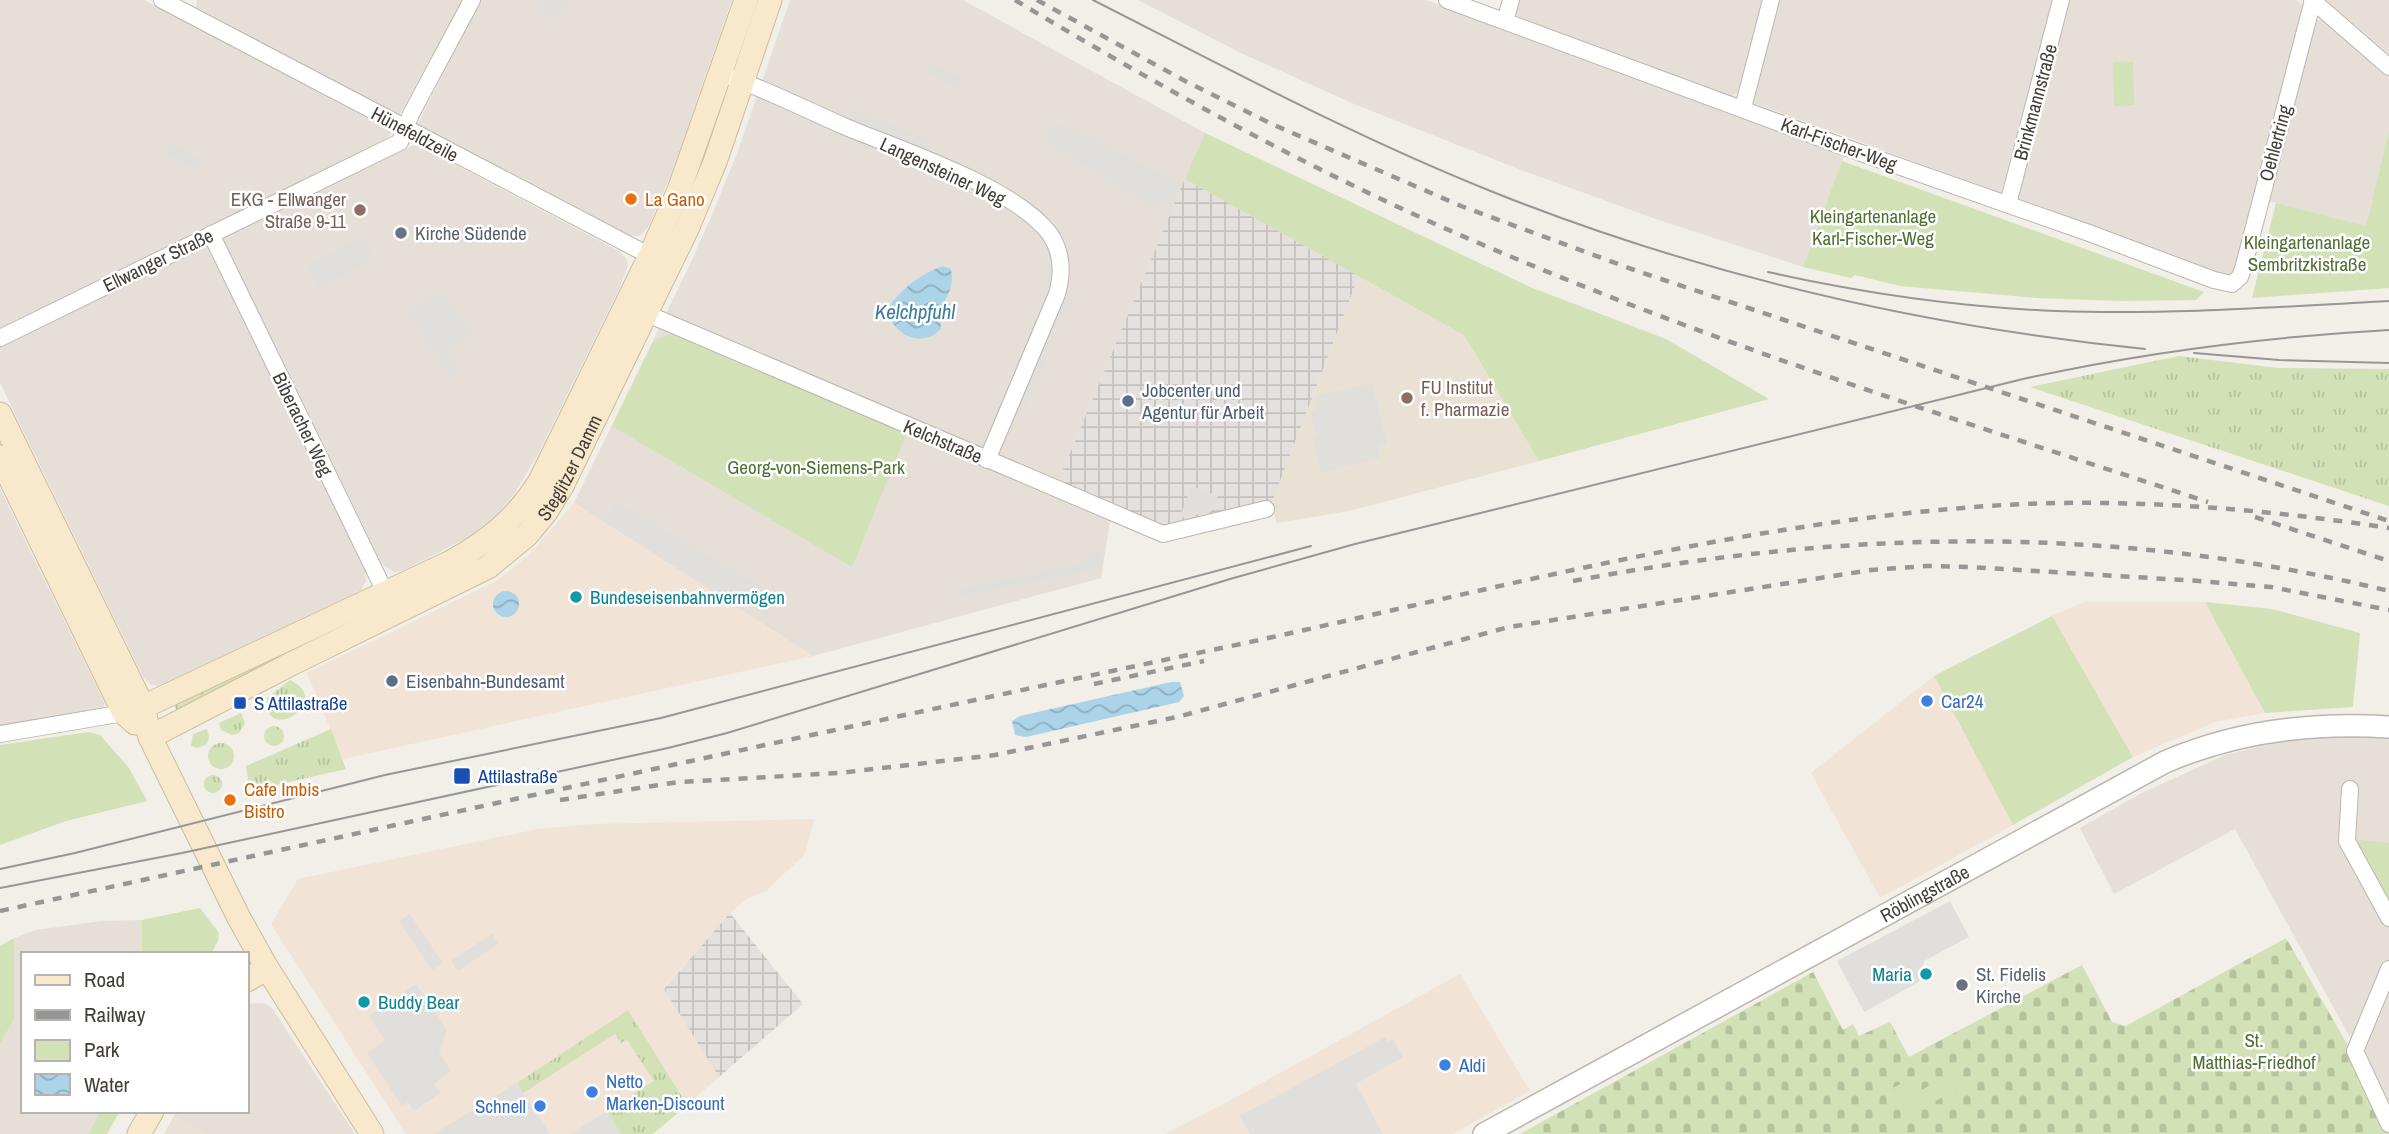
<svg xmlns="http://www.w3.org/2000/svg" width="2389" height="1134" font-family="'Archivo Narrow',sans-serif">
	<defs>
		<pattern id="industrial-grid" width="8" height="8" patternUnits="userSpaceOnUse" patternTransform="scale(1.75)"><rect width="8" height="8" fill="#e4e0dd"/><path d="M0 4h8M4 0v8" fill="none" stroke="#c5c1be"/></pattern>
		<pattern id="grass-tufts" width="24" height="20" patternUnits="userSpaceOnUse" patternTransform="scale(1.75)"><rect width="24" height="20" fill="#d2e1b6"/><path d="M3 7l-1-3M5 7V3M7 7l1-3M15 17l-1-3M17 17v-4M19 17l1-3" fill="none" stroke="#b6c29d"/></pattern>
		<pattern id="cemetery-stones" width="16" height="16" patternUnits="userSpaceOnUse" patternTransform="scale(1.75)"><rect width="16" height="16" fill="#d2e1b6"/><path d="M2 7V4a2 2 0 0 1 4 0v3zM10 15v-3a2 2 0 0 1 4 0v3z" fill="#b6c29d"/></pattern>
		<pattern id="water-waves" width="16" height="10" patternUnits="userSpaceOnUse" patternTransform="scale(1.75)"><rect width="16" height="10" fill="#abd4e8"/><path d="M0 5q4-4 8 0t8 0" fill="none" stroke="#8dadbd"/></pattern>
	</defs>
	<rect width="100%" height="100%" fill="#f2eee8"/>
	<path fill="#e5dfd7" d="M0,0H144L390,130L391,133L386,139L0,328Z
		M197,0H463L399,115L196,8Z
		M481,0H732L671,174L649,226L640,236H627L417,125Z
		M790,0H963L1205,133L1052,496L1110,521L1101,578L813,656L574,503L692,260L714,210L738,151Z
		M1138,0H1426L1845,154L1803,267L1653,218L1521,170L1354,104L1241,53Z
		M1518,0H1762L1738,92L1732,96L1519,18L1515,15Z
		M1778,0H2053L2001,193L1754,103Z
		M2069,0H2296L2303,6L2233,274L2226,275L2017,198Z
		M2326,0H2389V54Z
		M2321,19L2389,78V130L2366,226L2268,201L2316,20Z
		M416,144L619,251L626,258L628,265L619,289L538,454L515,493L493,519L469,537L402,571L394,572L382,564L223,239L228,235Z
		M204,247L208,248L365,570L366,581L361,590L349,596L158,686L151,685L143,677L0,383V347Z
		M0,489L105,704L102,711L0,728Z
		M2352,734L2389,737V1108L2235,829L2114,894L2080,828L2140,794L2225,755L2275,743Z
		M142,920V954H23V1111H101L88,1134H0V1044L14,1019V938L36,930L102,921Z
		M263,1003L272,1008L355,1134H206L174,1116L177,1111H247V1004Z"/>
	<path fill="#f1e3d6" d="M574,503L813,656L343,759L307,673L496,581L529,555Z
		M2084,602H2205L2265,713L2215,722L2133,757L2052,616Z
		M1934,676L2013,825L1880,898L1811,773Z
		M814,819L805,854L766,891L747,899L730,913L664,988L719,1077L653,1134H406L271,924L298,879L538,829L593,824Z
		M1460,974L1530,1091L1452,1134H1165L1231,1100Z"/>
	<path fill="url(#industrial-grid)" d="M1185,179L1359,276L1271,505L1172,527L1110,521L1052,496Z
		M730,913L803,1004L719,1077L664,989Z"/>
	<path fill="#e9e1d4" d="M1359,276L1464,335L1539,461L1349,511L1277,523L1271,505Z
		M174,1116L183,1121L206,1134H164Z"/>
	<path fill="url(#grass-tufts)" d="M2179,356L2278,368L2389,369V506L2030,387Z
		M377,605L382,611L177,711L173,703Z
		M290,680C336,701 262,747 267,698Z
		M241,713L245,723L239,733L232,735L221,730L219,723Z
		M264 736a10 10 0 1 1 20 0a10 10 0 1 1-20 0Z
		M207,729L209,737L207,744L197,748L191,746L193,734Z
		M331,729L346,769L250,791L246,766Z
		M208 756a13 13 0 1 1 26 0a13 13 0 1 1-26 0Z
		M204 784a9 9 0 1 1 18 0a9 9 0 1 1-18 0Z
		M628,1010L687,1105L653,1134H621L607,1111L654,1081L627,1040L621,1043L615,1034L523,1093L517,1083Z"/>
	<path fill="url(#cemetery-stones)" d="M2286,938L2350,1049L2378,1116L2389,1134H1520L1813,972L1843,1030L1853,1024L1859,1036L1890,1022L1909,1057L2082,965L2112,1022L2126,1026Z"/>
	<path fill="#d2e1b6" d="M2133,62L2134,105L2114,106L2113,62Z
		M2389,130V288L2252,298L2276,203L2366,226Z
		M1205,133L1530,287L1666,339L1769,399L1539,461L1464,335L1185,179Z
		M1842,161L2204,292L2196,300L2122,301L2037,298L1900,286L1855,275L1851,278L1803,267Z
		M676,333L907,432L852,567L612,426L655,339Z
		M2205,602L2272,609L2360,633L2353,707L2265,713Z
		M2052,616L2133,757L2013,825L1934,676Z
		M88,732L100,735L129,768L147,801L66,821L0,845V745Z
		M2359,840L2389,843V908L2359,847Z
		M200,908L219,933L218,941L211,954H142V920Z
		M14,938V1019L0,1044V946Z
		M1957,1071L1965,1085L1908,1116L1893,1088L1904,1082L1912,1095Z
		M101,1111H120L107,1134H88Z"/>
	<path fill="#e1dfdc" d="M543,0H568L558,20L538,10Z
		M931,63L961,78L956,87L926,72Z
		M853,108L925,139L929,154L848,120Z
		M799,112L978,189L1002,202L1000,206L802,119Z
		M1054,122L1085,134L1154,171L1181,182L1170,204L1160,200L1156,210L1042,138Z
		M170,142L200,159L195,169L164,152Z
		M363,236L375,259L319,288L307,265Z
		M1052,259L1053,288L992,434L988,432L1048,291V263Z
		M441,290L471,335L446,352L459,372L451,377L409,312Z
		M1076,295L1064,320L1052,324L1062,300Z
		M1047,358L1026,408L1014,412L1035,363Z
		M1372,383L1387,444L1378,446L1380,457L1321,473L1312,438L1317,436L1310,411L1317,409L1314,397Z
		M1192,486L1218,496L1211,512L1179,518Z
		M616,501L762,588L750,609L604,522Z
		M1095,549L1102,554L1094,569L956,597L955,590L1079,565Z
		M1950,901L1969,937L1924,961L1919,982L1864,1012L1837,961Z
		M410,914L443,963L432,970L399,921Z
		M492,934L498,944L458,971L451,961Z
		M416,984L447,1030L439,1052L451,1071L434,1084L440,1093L414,1111L408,1102L402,1106L367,1053L385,1040L369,1016Z
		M1385,1037L1388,1042L1393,1039L1403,1057L1356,1084L1383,1134H1250L1240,1116Z
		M517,1083L550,1134H434Z
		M607,1111L621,1134H571Z"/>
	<path fill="url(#water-waves)" d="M943,266L951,269C956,298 936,300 941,329C920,349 893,335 887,309C901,289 920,274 943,266Z
		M493 604a13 13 0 1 1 26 0a13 13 0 1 1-26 0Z
		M1171,682H1180L1184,696L1179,702L1026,737L1015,735L1012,721L1020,716Z"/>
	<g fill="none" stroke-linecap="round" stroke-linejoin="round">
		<defs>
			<path id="minor" d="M162,0L658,260
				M1447,0L1847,148L2089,233L2214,280L2232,284L2240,277L2243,269L2313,0
				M2312,0L2389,67
				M1505,21L1511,0
				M733,78C772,92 809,111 846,127C901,150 1014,187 1049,233C1062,251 1063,273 1057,294L987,460
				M1743,108L1771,0
				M2008,204L2061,0
				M211,234L390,602
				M638,310L1163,534L1266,509
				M0,338L400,142L411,114L472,0
				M0,734L124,713
				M2350,789L2347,841L2389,918
				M2389,969L2355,1051L2389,1124"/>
			<g id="tertiary">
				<path id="s1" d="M1484,1134L2165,762C2237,731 2311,722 2389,727"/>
			</g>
			<g id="secondary">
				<path d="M0,414L143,707L150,737L239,918L267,968L372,1134"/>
				<path d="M0,457L124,713L135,723"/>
				<path d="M124,713L143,707L451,562C489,541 517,518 540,481L650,256L679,190L746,0"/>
				<path id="s2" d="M150,737L291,664L488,567L527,535L546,512L562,486L687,229L715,162L770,0"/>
				<path d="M247,980L267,968"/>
				<path d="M139,1134L152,1111"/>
			</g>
		</defs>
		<use href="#minor" stroke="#bcb5ac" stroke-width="18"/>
		<use href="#tertiary" stroke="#bcb5ac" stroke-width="24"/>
		<use href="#secondary" stroke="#ccbc9d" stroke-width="25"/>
		<use href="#minor" stroke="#fff" stroke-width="16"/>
		<use href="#tertiary" stroke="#fff" stroke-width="21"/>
		<use href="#secondary" stroke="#f8e9cc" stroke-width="23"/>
		<path stroke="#969696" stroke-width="2" d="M1093,0C1225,67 1355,137 1493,192C1701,275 1921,326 2145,349
			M1768,272C1862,293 1958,307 2056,311C2167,315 2278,307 2389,301
			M2194,353L2279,360L2389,363
			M0,869L75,853L385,775L661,718L1311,546
			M0,888L182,853L668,748L727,733L1230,579L1355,544L2023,379C2145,352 2264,337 2389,330"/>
		<path stroke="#969696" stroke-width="4.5" stroke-dasharray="9 9" stroke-linecap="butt" d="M1015,0C1173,95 1336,184 1507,255C1735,351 1973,425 2208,502
			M1037,0L1187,82L1274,125L1461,206L1637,271L2389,521
			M2255,517L2389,561
			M1573,581C1849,529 2115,524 2389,591
			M1094,684L1204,661
			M560,800L679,782L839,773L995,755L1177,717L1509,627L1871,570L1927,566L1970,567L2199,581L2271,587L2389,610
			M0,911C410,822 820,732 1231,646C1481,593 1731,524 1987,506C2121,497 2257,508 2389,528"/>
	</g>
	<g fill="#e8710a" stroke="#fff" stroke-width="2.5">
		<circle cx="631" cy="199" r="7"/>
		<circle cx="230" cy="800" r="7"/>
	</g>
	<g fill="#8d6e63" stroke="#fff" stroke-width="2.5">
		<circle cx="360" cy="210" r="7"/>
		<circle cx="1407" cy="398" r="7"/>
	</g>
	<g fill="#6b7280" stroke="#fff" stroke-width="2.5">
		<circle cx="401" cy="233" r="7"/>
		<circle cx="1962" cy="985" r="7"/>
	</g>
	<g fill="#5c6f8a" stroke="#fff" stroke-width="2.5">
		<circle cx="1128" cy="401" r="7"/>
		<circle cx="392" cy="681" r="7"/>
	</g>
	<g fill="#0f9aa8" stroke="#fff" stroke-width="2.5">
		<circle cx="576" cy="597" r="7"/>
		<circle cx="1926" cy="974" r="7"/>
		<circle cx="364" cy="1002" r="7"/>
	</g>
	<g fill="#3f7fe0" stroke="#fff" stroke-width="2.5">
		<circle cx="1927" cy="701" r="7"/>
		<circle cx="1445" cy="1065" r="7"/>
		<circle cx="592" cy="1092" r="7"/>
		<circle cx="540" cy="1106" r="7"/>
	</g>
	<g fill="#1a4fb4" stroke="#fff" stroke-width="2.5">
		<rect x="233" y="696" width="14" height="14" rx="3.5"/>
		<rect x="453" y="767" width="18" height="18" rx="3.5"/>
	</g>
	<g text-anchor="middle" stroke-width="5" stroke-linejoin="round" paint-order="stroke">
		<g font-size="19" fill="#453e38" stroke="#fff">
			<text transform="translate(2035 102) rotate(-75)" y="7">Brinkmannstraße</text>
			<text transform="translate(415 134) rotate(28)" y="7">Hünefeldzeile</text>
			<text transform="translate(2275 143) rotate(-75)" y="7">Oehlertring</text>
			<text transform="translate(1839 144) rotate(20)" y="7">Karl-Fischer-Weg</text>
			<text transform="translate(943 171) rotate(25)" y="7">Langensteiner Weg</text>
			<text transform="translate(158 260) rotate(-26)" y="7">Ellwanger Straße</text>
			<text transform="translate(303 424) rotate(64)" y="7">Biberacher Weg</text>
			<text transform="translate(943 441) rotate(23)" y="7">Kelchstraße</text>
			<text dy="7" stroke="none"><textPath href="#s2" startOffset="509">Steglitzer Damm</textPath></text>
			<text dy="7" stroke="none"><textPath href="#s1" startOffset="502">Röblingstraße</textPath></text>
		</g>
		<g font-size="19" fill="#785e54" stroke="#fff" text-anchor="end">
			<text x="346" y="206">EKG - Ellwanger<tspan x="346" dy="22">Straße 9-11</tspan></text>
			<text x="1421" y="394" text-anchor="start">FU Institut<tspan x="1421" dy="22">f. Pharmazie</tspan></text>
		</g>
		<g font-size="19" fill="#c56008" stroke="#fff" text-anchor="start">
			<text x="645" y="206">La Gano</text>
			<text x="244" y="796">Cafe Imbis<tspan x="244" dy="22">Bistro</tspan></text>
		</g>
		<g font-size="19" fill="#4f7032" stroke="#fff">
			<text x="1873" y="223">Kleingartenanlage<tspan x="1873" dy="22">Karl-Fischer-Weg</tspan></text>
			<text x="2307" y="249">Kleingartenanlage<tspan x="2307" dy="22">Sembritzkistraße</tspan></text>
			<text x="816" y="474">Georg-von-Siemens-Park</text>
			<text x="2254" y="1047">St.<tspan x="2254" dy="22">Matthias-Friedhof</tspan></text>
		</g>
		<g font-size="19" fill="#5b616d" stroke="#fff" text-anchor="start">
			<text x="415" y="240">Kirche Südende</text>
			<text x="1976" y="981">St. Fidelis<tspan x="1976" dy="22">Kirche</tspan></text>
		</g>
		<g font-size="19" fill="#4e5e75" stroke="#fff" text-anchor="start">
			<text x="1142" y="397">Jobcenter und<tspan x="1142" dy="22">Agentur für Arbeit</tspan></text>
			<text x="406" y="688">Eisenbahn-Bundesamt</text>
		</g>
		<g font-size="19" fill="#0d838f" stroke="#fff" text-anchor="start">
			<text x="590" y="604">Bundeseisenbahnvermögen</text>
			<text x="1912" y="981" text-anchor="end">Maria</text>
			<text x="378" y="1009">Buddy Bear</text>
		</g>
		<g font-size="19" fill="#366cbe" stroke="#fff" text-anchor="start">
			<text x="1941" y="708">Car24</text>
			<text x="1459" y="1072">Aldi</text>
			<text x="606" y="1088">Netto<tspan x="606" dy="22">Marken-Discount</tspan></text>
			<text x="526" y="1113" text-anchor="end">Schnell</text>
		</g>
		<g font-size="19" fill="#164399" stroke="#fff" text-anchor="start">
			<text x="254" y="710">S Attilastraße</text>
			<text x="478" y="783">Attilastraße</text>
		</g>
		<g font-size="21" font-style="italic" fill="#3b7c9d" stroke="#fff">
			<text x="915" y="319">Kelchpfuhl</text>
		</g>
	</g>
	<rect x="21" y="952" width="228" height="161" fill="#ffffff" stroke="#b5b2af" stroke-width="2"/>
	<rect x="35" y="975" width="35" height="10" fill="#f8e9cc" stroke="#b5b2af" stroke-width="2"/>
	<text x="84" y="987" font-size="21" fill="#453e38">Road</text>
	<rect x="35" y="1010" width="35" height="10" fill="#969696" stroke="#b5b2af" stroke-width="2"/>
	<text x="84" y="1022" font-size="21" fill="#453e38">Railway</text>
	<rect x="35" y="1040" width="35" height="21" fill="#d2e1b6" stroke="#b5b2af" stroke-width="2"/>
	<text x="84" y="1057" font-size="21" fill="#453e38">Park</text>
	<rect x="35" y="1074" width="35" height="21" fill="url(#water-waves)" stroke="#b5b2af" stroke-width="2"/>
	<text x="84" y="1092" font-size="21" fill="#453e38">Water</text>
</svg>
